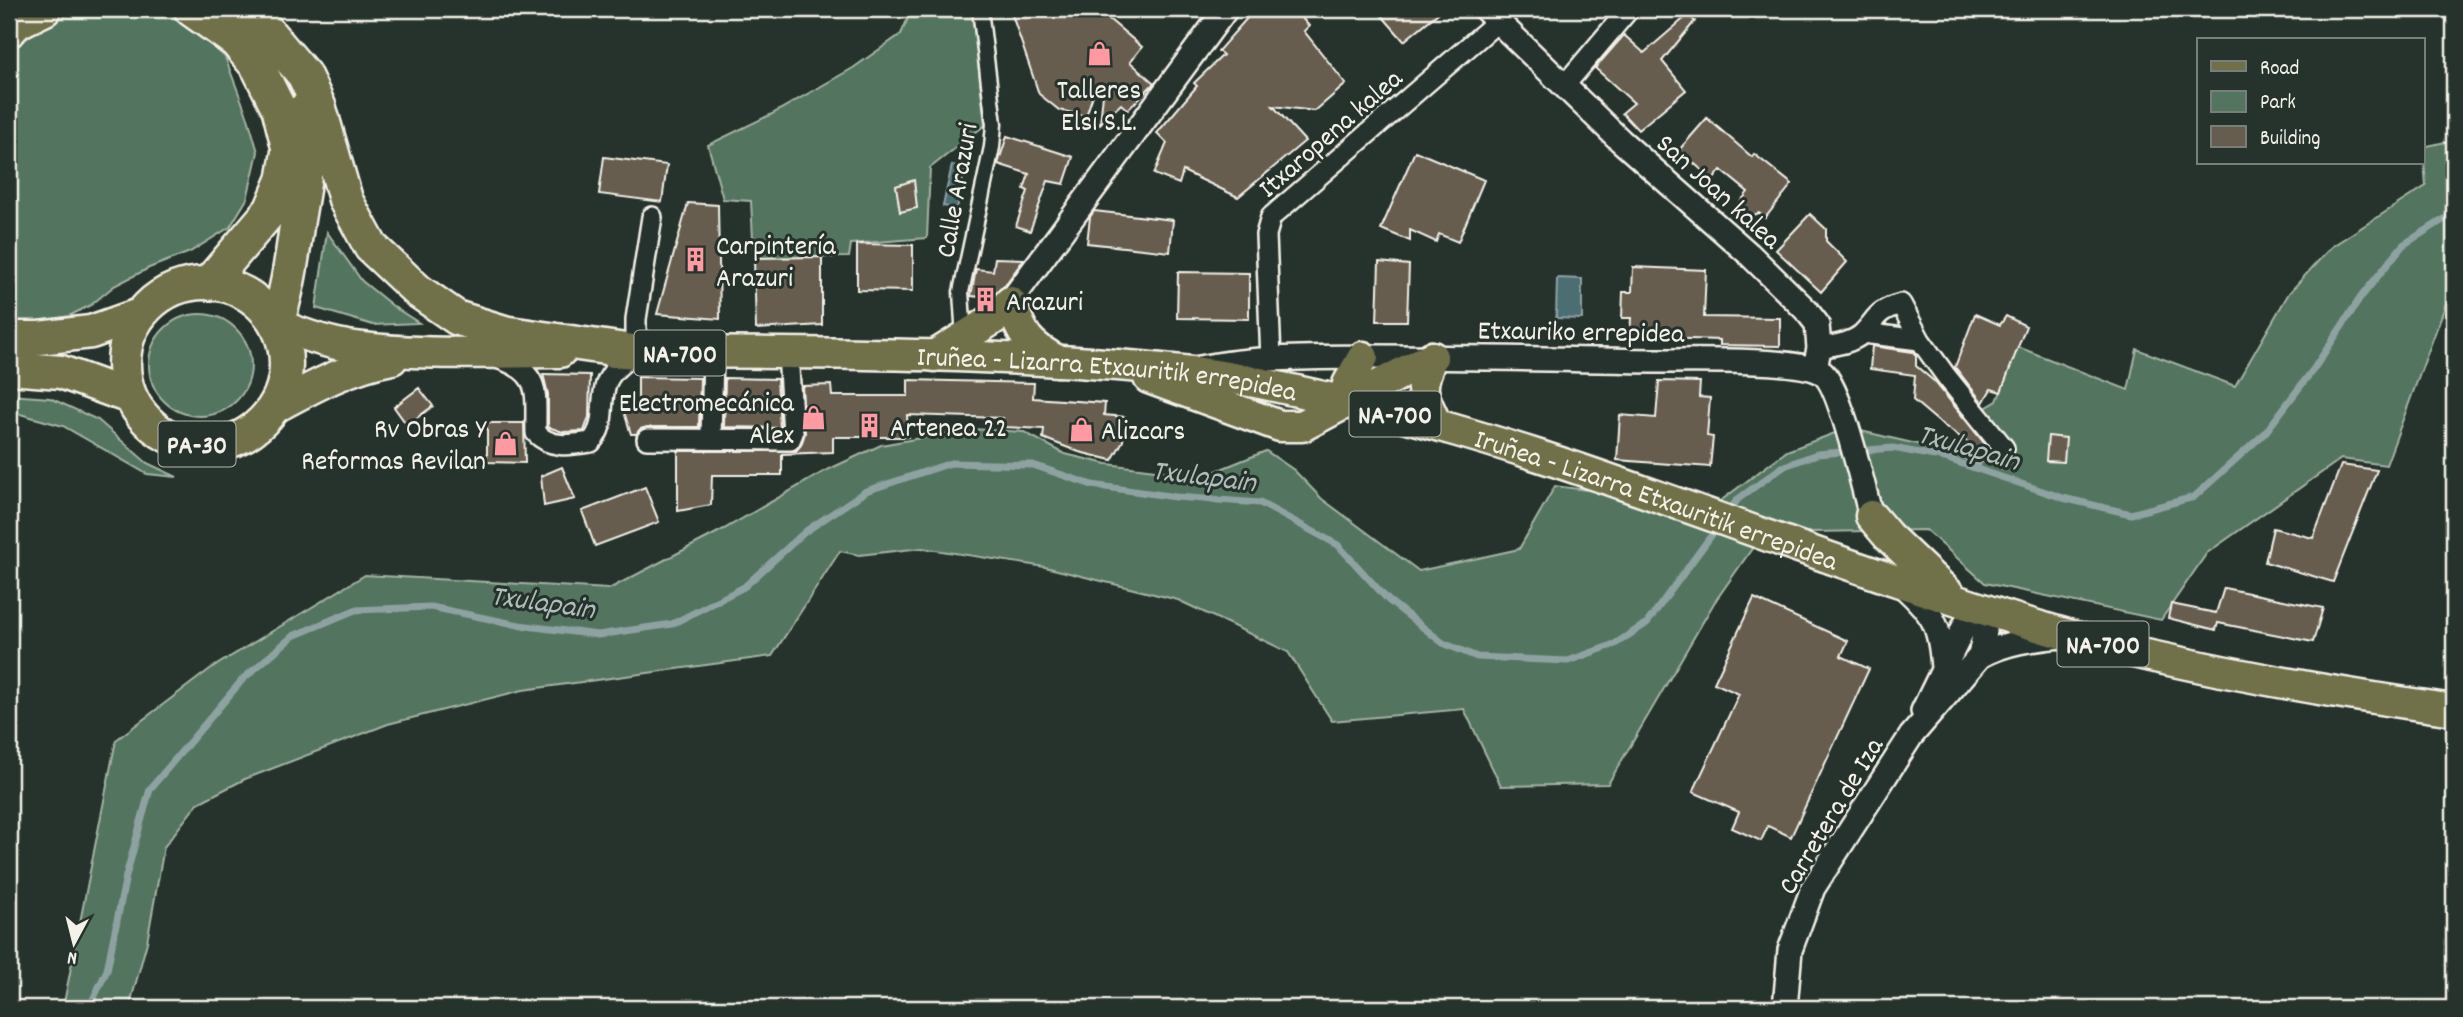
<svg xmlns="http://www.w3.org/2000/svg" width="2463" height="1017" font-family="Dekko,sans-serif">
	<rect width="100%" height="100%" fill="#26332d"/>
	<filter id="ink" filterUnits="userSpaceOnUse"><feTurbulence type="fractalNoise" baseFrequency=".0143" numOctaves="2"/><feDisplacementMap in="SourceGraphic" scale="14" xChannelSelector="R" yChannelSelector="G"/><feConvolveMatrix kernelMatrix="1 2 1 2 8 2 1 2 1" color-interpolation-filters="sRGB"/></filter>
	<g filter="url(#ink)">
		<path fill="#53755f" stroke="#a4b3a4" stroke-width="2" d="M79,9H145L170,12L193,29L225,57L248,118L258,152L247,199L230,227L190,252L149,268L114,286L91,305L69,316L9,327V52L42,27Z
			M912,9H972L985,125L930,168L927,238L851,244L849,257L754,258L751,201L723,199L708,145L772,114L853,68L901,34Z
			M2454,140V282L2386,465L2341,459L2207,553L2161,620L1985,583L1926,530L1763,533L1714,603L1608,784L1501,786L1464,709L1332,721L1288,652L1178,600L1045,567L922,548L859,555L840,551L772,656L523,690L388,724L245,779L198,803L164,847L147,942L129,1008H63L116,740L210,669L365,575L609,589L724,529L825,471L881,445L972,429L1024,432L1065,454L1107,464L1171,472L1211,473L1266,451L1294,470L1322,499L1419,571L1519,549L1555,486L1668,500L1719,502L1787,451L1848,428L1947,451L1979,465L1994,450L1977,413L1997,401L2018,347L2128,390L2137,349L2235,386L2289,293L2331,247L2426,186L2423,147Z
			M327,232L362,281L394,307L419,323L373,325L316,308Z
			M149 365a51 51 0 1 1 102 0a51 51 0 1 1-102 0Z
			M9,395L50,398L98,420L147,463L177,477L147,474L63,426L9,411Z"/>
		<path fill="#4c6e73" stroke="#8fa2a2" stroke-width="2" d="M952,165L965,168L957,209L943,206Z
			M1557,278L1582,279V319L1556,318Z"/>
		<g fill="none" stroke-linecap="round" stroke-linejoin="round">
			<path stroke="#8fa2a2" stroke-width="7" d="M1728,512L1738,499L1782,467L1817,454L1893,448L1945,458L2063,498L2131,514L2194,497L2265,433L2315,367L2361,297L2403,245L2454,213
				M89,1008L107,970L126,876L150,789L243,679L293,636L355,610L431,607L519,625L598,635L672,624L744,587L806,531L866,491L951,463L1033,465L1092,485L1176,497L1260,503L1338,545L1388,600L1443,643L1477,657L1568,661L1615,644L1647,623L1719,525"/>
		</g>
		<path fill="#665d4f" stroke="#f4f1e8" stroke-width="2" d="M1010,9H1097L1142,47L1130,62L1154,83L1128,110L1121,104L1100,124L1103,94L1094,92L1086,116L1059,110L1039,94Z
			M1255,9H1294L1309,26L1304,31L1346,84L1315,111L1273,106L1305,141L1238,197L1183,171L1179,184L1154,174L1167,143L1157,133L1197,86L1194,83L1223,55L1218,51Z
			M1376,9H1443L1404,41Z
			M1688,15L1695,21L1662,61L1686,90L1638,130L1622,113L1634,103L1595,68L1624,35L1644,53Z
			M1707,118L1752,157L1754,154L1792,184L1765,218L1759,213L1750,216L1737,206L1748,192L1721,170L1713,180L1679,150Z
			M1007,136L1073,157L1064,184L1048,181L1030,231L1016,226L1028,191L1024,189L1029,174L998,164Z
			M1415,151L1484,180L1458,242L1439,234L1436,242L1410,230V241L1381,229Z
			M604,157L667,165L662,202L599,194Z
			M914,180L917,208L900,212L896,186Z
			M688,203L718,205L720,319L657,314Z
			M1094,211L1173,220L1170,252L1087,243L1090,217Z
			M1810,214L1826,229V241L1847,262L1821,292L1776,250Z
			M857,244L913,245V291L857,290Z
			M822,257V325L756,329L754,258Z
			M995,258L1024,259L1005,285L981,306V297L971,296L976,269L993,271Z
			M1379,262L1409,265L1407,321H1377Z
			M1633,267L1706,270L1704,317L1780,318V346L1720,345V340L1630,337L1631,318H1622L1623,292H1632Z
			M1178,272L1249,273V319L1177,318Z
			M1975,314L2000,325L2006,316L2026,326L2001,392L1991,389L1983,403L1955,367Z
			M1872,346L1913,352L1916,356V366L1935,382L1985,444L1979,450L1940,423L1913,400L1915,375L1870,369Z
			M543,374L590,375L589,417L584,431L563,432L548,427V394Z
			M638,377L700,378L699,427H647L640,429L636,434H631L624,412L638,408Z
			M725,378L777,379L780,428L724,427Z
			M908,380L1034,383L1033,398L1105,403L1104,415L1125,417L1123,441L1112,460L1079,452L1043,438L1044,429L1003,427V418L907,415L908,437H833V452L782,454V475H712L711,505L678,511V451H796L801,445L805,433L802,386L831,385L832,396H908Z
			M1659,381L1700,382L1699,397L1710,398L1707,436L1713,437L1710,467L1617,460L1620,415L1656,418Z
			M419,388L433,406L407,425L394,407Z
			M487,423H524L525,463L487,462Z
			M2048,436L2066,438L2064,462L2046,461Z
			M2341,465L2377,470L2333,582L2265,562L2273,528L2313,538Z
			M562,467L575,499L544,506L541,476Z
			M645,487L659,522L595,546L582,511Z
			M2224,588L2323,608L2313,642L2218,623L2216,630L2168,618L2171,604L2216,613Z
			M1754,598L1848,641L1841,656L1869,669L1791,837L1768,826L1761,841L1732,828L1739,812L1693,792L1739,694L1714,683Z"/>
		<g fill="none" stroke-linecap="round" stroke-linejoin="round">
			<defs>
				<path id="pedestrian" d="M964,338L961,292L992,147L994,124L980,9"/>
				<path id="minor" d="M1564,86L1629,9
					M1863,333L1920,340L1946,376L2004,448
					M1819,348C1834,345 1850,344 1862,334C1878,318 1875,311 1901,304L1920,340
					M497,358C543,373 535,392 536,433C551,449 571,445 591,442C607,425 599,405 606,384C611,370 625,361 636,352V319L652,217
					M1271,359L1266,235L1271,217L1497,22
					M647,439L790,440L793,433L788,353
					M711,439L713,353"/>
				<path id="tertiary" d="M1485,9L1621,141L1749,254L1806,310L1817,324L1819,348L1815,369
					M1010,302L1226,9
					M1200,368C1257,356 1315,358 1373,357C1467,357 1560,359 1653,361C1687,361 1796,358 1821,372C1840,383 1864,491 1871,516
					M1903,586C1935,615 1940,626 1943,668
					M1980,656C2006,642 2032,639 2061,636
					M1923,711L1965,625L1983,609
					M1785,1008L1790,950L1813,888L1911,736L1980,656L1985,631L1983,609"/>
				<g id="primary">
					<path d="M276,324C301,334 328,344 354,347C422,356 491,352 560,352"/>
					<path id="s1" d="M613,352C802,353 993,351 1182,371C1235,376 1288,389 1341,401C1532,443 1714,520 1900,582C1984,610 2069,638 2155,657C2254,679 2354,696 2454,710"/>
					<path d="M934,356L995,318L1010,302C1023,335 1026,344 1058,361"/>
					<path d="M1432,357C1417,390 1422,393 1436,424"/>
					<path d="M1149,378L1280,426H1302L1432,357"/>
					<path d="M1345,401L1348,384L1363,357"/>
					<path d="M272,409C311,388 348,367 392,359"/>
					<path d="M1871,516L1888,536L1950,595"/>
				</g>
				<path id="trunk" d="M124 364a81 81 0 1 1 162 0a81 81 0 1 1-162 0Z
					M9,338H39L91,332L139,315
					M9,368L61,372L130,397"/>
				<path id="motorway" d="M191,9L236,41L258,67L279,109L289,149L284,179L271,210L209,283
					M239,9L265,29L276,49
					M265,29L304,75L319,107L346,201L371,247L418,291L457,318L506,333L636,352
					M9,30L17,22L44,9
					M276,324C288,292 292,257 297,223C303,185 312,148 304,110"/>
			</defs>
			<use href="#pedestrian" stroke="#f4f1e8" stroke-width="19"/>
			<use href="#minor" stroke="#f4f1e8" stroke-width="24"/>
			<use href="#tertiary" stroke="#f4f1e8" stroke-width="28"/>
			<use href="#primary" stroke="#f4f1e8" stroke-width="35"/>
			<use href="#trunk" stroke="#f4f1e8" stroke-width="37"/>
			<use href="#motorway" stroke="#f4f1e8" stroke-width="38"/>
			<use href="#pedestrian" stroke="#26332d" stroke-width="14"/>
			<use href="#minor" stroke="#26332d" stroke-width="19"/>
			<use href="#tertiary" stroke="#26332d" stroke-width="23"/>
			<use href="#primary" stroke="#6f704a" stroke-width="30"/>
			<use href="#trunk" stroke="#6f704a" stroke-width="32"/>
			<use href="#motorway" stroke="#6f704a" stroke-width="33"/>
		</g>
	</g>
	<defs>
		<symbol id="shop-bare" viewBox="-9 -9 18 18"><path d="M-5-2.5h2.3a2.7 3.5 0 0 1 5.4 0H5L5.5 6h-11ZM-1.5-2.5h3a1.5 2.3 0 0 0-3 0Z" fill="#ff9aa2" stroke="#26332d" stroke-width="2.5" paint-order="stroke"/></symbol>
		<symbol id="building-bare" viewBox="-9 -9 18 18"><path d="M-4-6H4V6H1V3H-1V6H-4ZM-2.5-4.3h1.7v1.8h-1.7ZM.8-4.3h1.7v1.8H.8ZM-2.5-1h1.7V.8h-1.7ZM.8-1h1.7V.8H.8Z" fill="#ff9aa2" stroke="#26332d" stroke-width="2.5" paint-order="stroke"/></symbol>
	</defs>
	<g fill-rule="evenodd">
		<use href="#shop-bare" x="1082" y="36" width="35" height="35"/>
		<use href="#building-bare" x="678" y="242" width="35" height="35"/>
		<use href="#building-bare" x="968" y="282" width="35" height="35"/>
		<use href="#shop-bare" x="796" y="400" width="35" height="35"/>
		<use href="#building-bare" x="852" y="408" width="35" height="35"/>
		<use href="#shop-bare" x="1064" y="412" width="35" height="35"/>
		<use href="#shop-bare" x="488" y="426" width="35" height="35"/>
	</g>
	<g text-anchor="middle" stroke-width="6" stroke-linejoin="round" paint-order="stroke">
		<g fill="#26332d" stroke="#b6b8b0" stroke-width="2">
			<rect x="634.5" y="330.5" width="91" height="45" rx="5"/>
			<rect x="1349.5" y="391.5" width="91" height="45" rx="5"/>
			<rect x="158.5" y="421.5" width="77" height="45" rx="5"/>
			<rect x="2057.5" y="621.5" width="91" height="45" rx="5"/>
		</g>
		<g font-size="26" font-weight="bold" fill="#f4f1e8">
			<text x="680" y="362">NA-700</text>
			<text x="1395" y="423">NA-700</text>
			<text x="197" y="453">PA-30</text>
			<text x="2103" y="653">NA-700</text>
		</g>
		<g font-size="28" fill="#f4f1e8" stroke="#26332d" text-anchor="start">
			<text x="1099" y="98" text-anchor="middle">Talleres<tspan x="1099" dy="32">Elsi S.L.</tspan></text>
			<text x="716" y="254">Carpintería<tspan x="716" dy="32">Arazuri</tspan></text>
			<text x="1006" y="310">Arazuri</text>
			<text x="794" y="411" text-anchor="end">Electromecánica<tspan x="794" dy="32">Alex</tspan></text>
			<text x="890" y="436">Artenea 22</text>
			<text x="486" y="437" text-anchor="end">Rv Obras Y<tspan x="486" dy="32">Reformas Revilan</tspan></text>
			<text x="1101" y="439">Alizcars</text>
		</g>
		<g font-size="28" fill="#f4f1e8" stroke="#26332d">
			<text transform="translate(1329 132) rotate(-41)" y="10">Itxaropena kalea</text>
			<text transform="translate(955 190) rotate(-80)" y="10">Calle Arazuri</text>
			<text transform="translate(1720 190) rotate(42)" y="10">San Joan kalea</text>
			<text transform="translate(1581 330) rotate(1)" y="10">Etxauriko errepidea</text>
			<text dy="10" stroke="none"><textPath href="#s1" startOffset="495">Iruñea - Lizarra Etxauritik errepidea</textPath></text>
			<text dy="10" stroke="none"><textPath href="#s1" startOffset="1062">Iruñea - Lizarra Etxauritik errepidea</textPath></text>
			<text transform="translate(1829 815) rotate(-59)" y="10">Carretera de Iza</text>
		</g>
		<g font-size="30" font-style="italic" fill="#b1bdb9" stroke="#26332d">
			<text transform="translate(1969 446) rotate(16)" y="10">Txulapain</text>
			<text transform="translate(1204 475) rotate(7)" y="10">Txulapain</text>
			<text transform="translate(543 601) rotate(8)" y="10">Txulapain</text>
		</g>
	</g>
	<rect width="2463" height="1017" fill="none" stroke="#26332d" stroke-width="35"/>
	<rect x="18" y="18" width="2428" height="982" fill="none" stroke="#f4f1e8" stroke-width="2.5" filter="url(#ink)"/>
	<rect x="2197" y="38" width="228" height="126" fill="#26332d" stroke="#787f78" stroke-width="2"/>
	<rect x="2211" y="61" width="35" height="10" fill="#6f704a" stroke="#787f78" stroke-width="2"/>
	<text x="2260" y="74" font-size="21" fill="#f4f1e8">Road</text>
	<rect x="2211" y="91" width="35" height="21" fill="#53755f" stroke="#787f78" stroke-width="2"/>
	<text x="2260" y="108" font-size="21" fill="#f4f1e8">Park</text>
	<rect x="2211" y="126" width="35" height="21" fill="#665d4f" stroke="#787f78" stroke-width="2"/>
	<text x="2260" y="144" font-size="21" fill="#f4f1e8">Building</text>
	<g transform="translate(74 943) rotate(187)" stroke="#26332d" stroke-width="5" paint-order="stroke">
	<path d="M0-5L12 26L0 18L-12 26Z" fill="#f4f1e8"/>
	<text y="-10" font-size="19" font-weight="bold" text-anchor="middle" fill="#f4f1e8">N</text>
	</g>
</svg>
